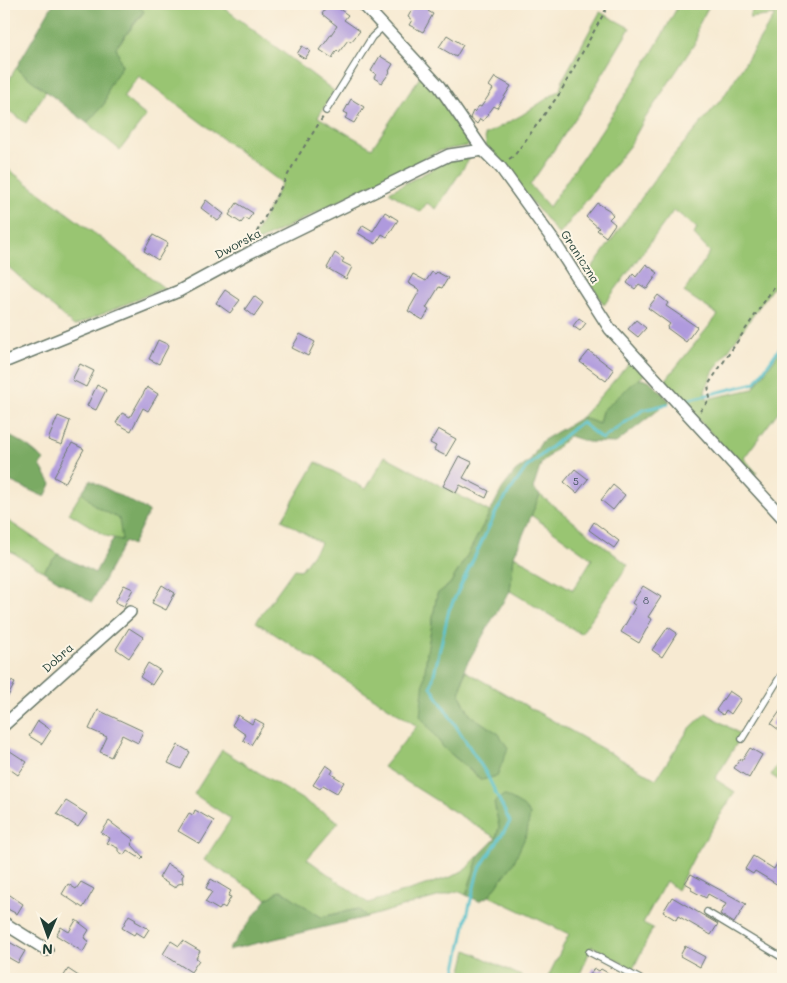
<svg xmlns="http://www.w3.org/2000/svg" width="787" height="983" font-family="Mali,sans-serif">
	<rect width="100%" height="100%" fill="#fcf5e5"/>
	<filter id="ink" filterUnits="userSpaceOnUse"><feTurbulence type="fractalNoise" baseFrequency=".02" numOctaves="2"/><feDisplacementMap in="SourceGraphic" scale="10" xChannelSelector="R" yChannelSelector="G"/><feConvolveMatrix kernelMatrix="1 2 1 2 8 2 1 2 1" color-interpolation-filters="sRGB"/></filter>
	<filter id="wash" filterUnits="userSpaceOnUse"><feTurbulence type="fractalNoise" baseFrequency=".0096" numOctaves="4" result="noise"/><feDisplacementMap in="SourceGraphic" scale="20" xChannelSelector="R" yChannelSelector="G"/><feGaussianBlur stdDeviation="1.12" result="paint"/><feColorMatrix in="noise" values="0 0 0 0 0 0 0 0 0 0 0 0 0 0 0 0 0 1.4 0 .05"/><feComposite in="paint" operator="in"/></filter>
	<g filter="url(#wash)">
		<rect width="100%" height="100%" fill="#f7ead2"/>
		<path fill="#99c572" stroke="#5c8153" d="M136,4H219L334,91L318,117L372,148L422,74L471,136L470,143L467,146L439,151L249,246L282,183L139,76L123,97L146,116L120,150L87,123L105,103L109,86L122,66L116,48L144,12Z
			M679,4H710L697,28V40L644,120L630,145L559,235L486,146L485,135L522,115L560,90L563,79L600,12L630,28L583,107L530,185L549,207C593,141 643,75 679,4Z
			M755,4H783V276L780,277L713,372L705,391L707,399L753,389L783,347V405L744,458L757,473L751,477L664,382L718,315L684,292L710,252L694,235L697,228L674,210L604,305L586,276L662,169L724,96L775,15L749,18Z
			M16,68L46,91L26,123L4,107C4,91 8,81 16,68Z
			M463,158H470L436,209L427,203L420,212L389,192L448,161Z
			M4,166L110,245L164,288L74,326L4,263Z
			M632,360L644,373V375L602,411L599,424L582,417Z
			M385,456L490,512L468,554L450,584L437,594L427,652L421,716L444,748L481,780L497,776L499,734L470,715L460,695L465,671L656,779L689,729L706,713L740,734L737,743L715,779L735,792L695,855L677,890L666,881L643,923L653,928L633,969L592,946L578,979H547L569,934L489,896L513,864L499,827L496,838L383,767L417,726L256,622L294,569L301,570L321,543L282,520L316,462L366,489Z
			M82,492L95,506L120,519L122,540L106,536L69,513Z
			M540,495L628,565L581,634L510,591L514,556L573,590L592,559L531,515Z
			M4,518L58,554L43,571L4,547Z
			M222,750L339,822L307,859L368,903L451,877L466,869L479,855L466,895L458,891L367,917L358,909L321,917L281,890L267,899L204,860L231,819L194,794Z
			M783,755V783L771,775Z
			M467,950L527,979H460Z"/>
		<path fill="#7aaa64" stroke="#4c744c" d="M53,4H136L144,11L116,47L122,66L109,86L105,103L87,123L16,68Z
			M638,379L649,380L670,401L616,443L588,442L569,436L541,464L533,489L540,495L514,556L510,591L493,618L465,667L460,695L470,715L499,734L508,748L497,776L482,780L444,748L420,716L427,652L437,594L450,584L468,554L502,489L515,472L530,461L542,441L582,417L599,424L602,411Z
			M4,433L26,445L44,460L40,465L51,484L45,497L7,480L4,482Z
			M90,480L149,511L132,545L125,541L92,602L43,571L58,554L95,573L113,539L122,540L119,519L95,506L82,492Z
			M504,795L523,806L530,814L527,833L513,864L489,896L479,901L466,895L479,855L496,838L499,827L494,802Z
			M281,890L321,917L358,909L367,917L228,950L267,899Z"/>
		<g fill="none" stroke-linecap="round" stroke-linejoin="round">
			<path stroke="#51bfca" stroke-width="3" d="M687,400L755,383L783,343
				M454,979L466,920L478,871L510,822L486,773L431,687L449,610L497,510L526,468L581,422L602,439L643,410L668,404"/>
		</g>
		<g id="blocks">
			<path fill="#af9add" d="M329,4H332L348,15L344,20L360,31L351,42L348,40L339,52L337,50L332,58L320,50L337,26L322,14Z
				M415,4H421L429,8L428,11L433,14L423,32L409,25L412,20L408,17Z
				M447,35L463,45L456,57L439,47Z
				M302,46L310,51L305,59L297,54Z
				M380,56L393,64L389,71L390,72L382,83L374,78L376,74L371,71Z
				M495,77L511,86L497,108L494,106L483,121L480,119L477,124L470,118L473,111L474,112L479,106L481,107L493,89L489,86Z
				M351,99L364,107L354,123L345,118L348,114L344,112Z
				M206,200L224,214L218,221L201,208Z
				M237,203L253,213L248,220L245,218L241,223L229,215Z
				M597,203L609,210L613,215L609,219L615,224L606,237L597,230L599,228L586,217Z
				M385,212L398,220L387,237L382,234L376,244L358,233L363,225L373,231Z
				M153,235L168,243L158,260L144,251Z
				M335,253L344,259L342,262L352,267L346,279L327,268Z
				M646,264L658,273L647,289L639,284L635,289L627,283L633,274L636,277Z
				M432,272L435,274L437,272L448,278L442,288L439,287L426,308L429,310L423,320L408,311L420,290L408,283L413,274L426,281Z
				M225,290L240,300L230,313L216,303Z
				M658,295L668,303L666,306L697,327L686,342L667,328L670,324L648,308Z
				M254,296L263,303L254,316L245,309Z
				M579,318L586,323L580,331L573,326Z
				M636,320L646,328L638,337L628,329Z
				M300,334L315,342L308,356L292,348Z
				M158,340L169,345L159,364L149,359Z
				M589,351L614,370L606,381L580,362Z
				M80,364L94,371L86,387L72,380Z
				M97,385L106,390L96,410L87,406Z
				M147,387L158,394L148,411L143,408L131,431L116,423L122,413L130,417Z
				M58,416L70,421L62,445L48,440Z
				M438,429L456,439L446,456L434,450L436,446L430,443Z
				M72,443L84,449L65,483L54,477Z
				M459,456L472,462L463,478L489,491L486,498L460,485L456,493L443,486Z
				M575,469L588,479L577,493L564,482Z
				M613,485L625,495L613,510L601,500Z
				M594,522L619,541L614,548L589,530Z
				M124,585L133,589L124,606L115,602Z
				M162,585L175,593L166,610L152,603Z
				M643,586L661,597L648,617L652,619L639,643L621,632L636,606L632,603Z
				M668,627L677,633L662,657L652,650Z
				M129,628L143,637L129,658L116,649Z
				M148,663L161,671L152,685L140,677Z
				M4,677L15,683L4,704Z
				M729,691L741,699L731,714L726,710L723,715L716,710Z
				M783,707V733L771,724Z
				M98,710L143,731L138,743L122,735L111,757L100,752L107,737L89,729Z
				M238,715L252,724L255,719L264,724L251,745L243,740L246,735L232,725Z
				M38,721L51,730L42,744L29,736Z
				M178,745L190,752L181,769L168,763Z
				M4,747L27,762L18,775L4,765Z
				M750,748L762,755L749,778L734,768L740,759L742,760Z
				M326,765L333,770L331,774L344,782L337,793L323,785L320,789L313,785Z
				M66,801L87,814L78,827L57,814Z
				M195,810L214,821L200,844L178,831L189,813L193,815Z
				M109,821L134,840L131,844L143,857L141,859L127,850L124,855L118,851V848L107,843L110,838L101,833Z
				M783,853V888L755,871L753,874L745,869L753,856L774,869Z
				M167,864L184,874L182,877L183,883L178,884L175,888L159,878Z
				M691,874L746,904L734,923L720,914L726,904L708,894L706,898L691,890L692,887L685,883Z
				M211,879L231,891L228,896L231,897L225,908L222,906L219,910L205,902L212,892L206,888Z
				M81,882L94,889L83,908L62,894L68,884L76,889Z
				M4,891L23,904L17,914L4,907Z
				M672,897L718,924L711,935L678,916L676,920L663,912Z
				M129,915L136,919L135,921L149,929L144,937L136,932L134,935L122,928Z
				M76,920L89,930L84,938L89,941L83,952L56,935L61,927L69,932Z
				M4,939L25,951L18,963L4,955Z
				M171,941L179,946L183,941L200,951L196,958L199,960L191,972L163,954Z
				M685,946L705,957L700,967L680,956Z
				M594,968L599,971L601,969L608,973L607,975L615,979H588Z
				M68,969L83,979H62Z"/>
		</g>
	</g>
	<g filter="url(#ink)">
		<use href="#blocks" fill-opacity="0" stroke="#6b7a6b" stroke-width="1"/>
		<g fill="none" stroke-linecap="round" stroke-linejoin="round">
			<defs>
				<path id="lane" d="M326,111L372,37L384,26
					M742,739L783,672
					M707,912L783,958
					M589,952L640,979"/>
				<path id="street" d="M363,4L439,86L483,150L501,168L553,240L610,329L783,518
					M4,362L179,291L251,252L449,155L483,150
					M4,725L130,612
					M4,923L47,950"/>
			</defs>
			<use href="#lane" stroke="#6b7a6b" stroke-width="8"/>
			<use href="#street" stroke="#6b7a6b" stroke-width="14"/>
			<path stroke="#6b7a6b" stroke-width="2" stroke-dasharray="4 4" stroke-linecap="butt" d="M509,159L514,156L560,93L609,4
				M253,239L297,158L323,117
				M700,411L710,399L708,385L778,281L783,279"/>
			<use href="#lane" stroke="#fff" stroke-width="5.5"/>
			<use href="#street" stroke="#fff" stroke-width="11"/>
		</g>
	</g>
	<g text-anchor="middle" stroke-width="4" stroke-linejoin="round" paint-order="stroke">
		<g font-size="10" fill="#43545e">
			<text x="576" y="485">5</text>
			<text x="646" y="604">8</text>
		</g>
		<g font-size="12" fill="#1f3d34" stroke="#fcf5e5">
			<text transform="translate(238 244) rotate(-28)" y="4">Dworska</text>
			<text transform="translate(580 257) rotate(57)" y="4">Graniczna</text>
			<text transform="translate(58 658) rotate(-42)" y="4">Dobra</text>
		</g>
	</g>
	<rect width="787" height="983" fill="none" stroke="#fcf5e5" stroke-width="20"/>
	<g transform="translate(48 936) rotate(182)" stroke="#fcf5e5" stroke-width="4" paint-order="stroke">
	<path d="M0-4L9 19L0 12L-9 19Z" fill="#1f3d34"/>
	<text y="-8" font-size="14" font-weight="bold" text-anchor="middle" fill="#1f3d34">N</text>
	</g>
</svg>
